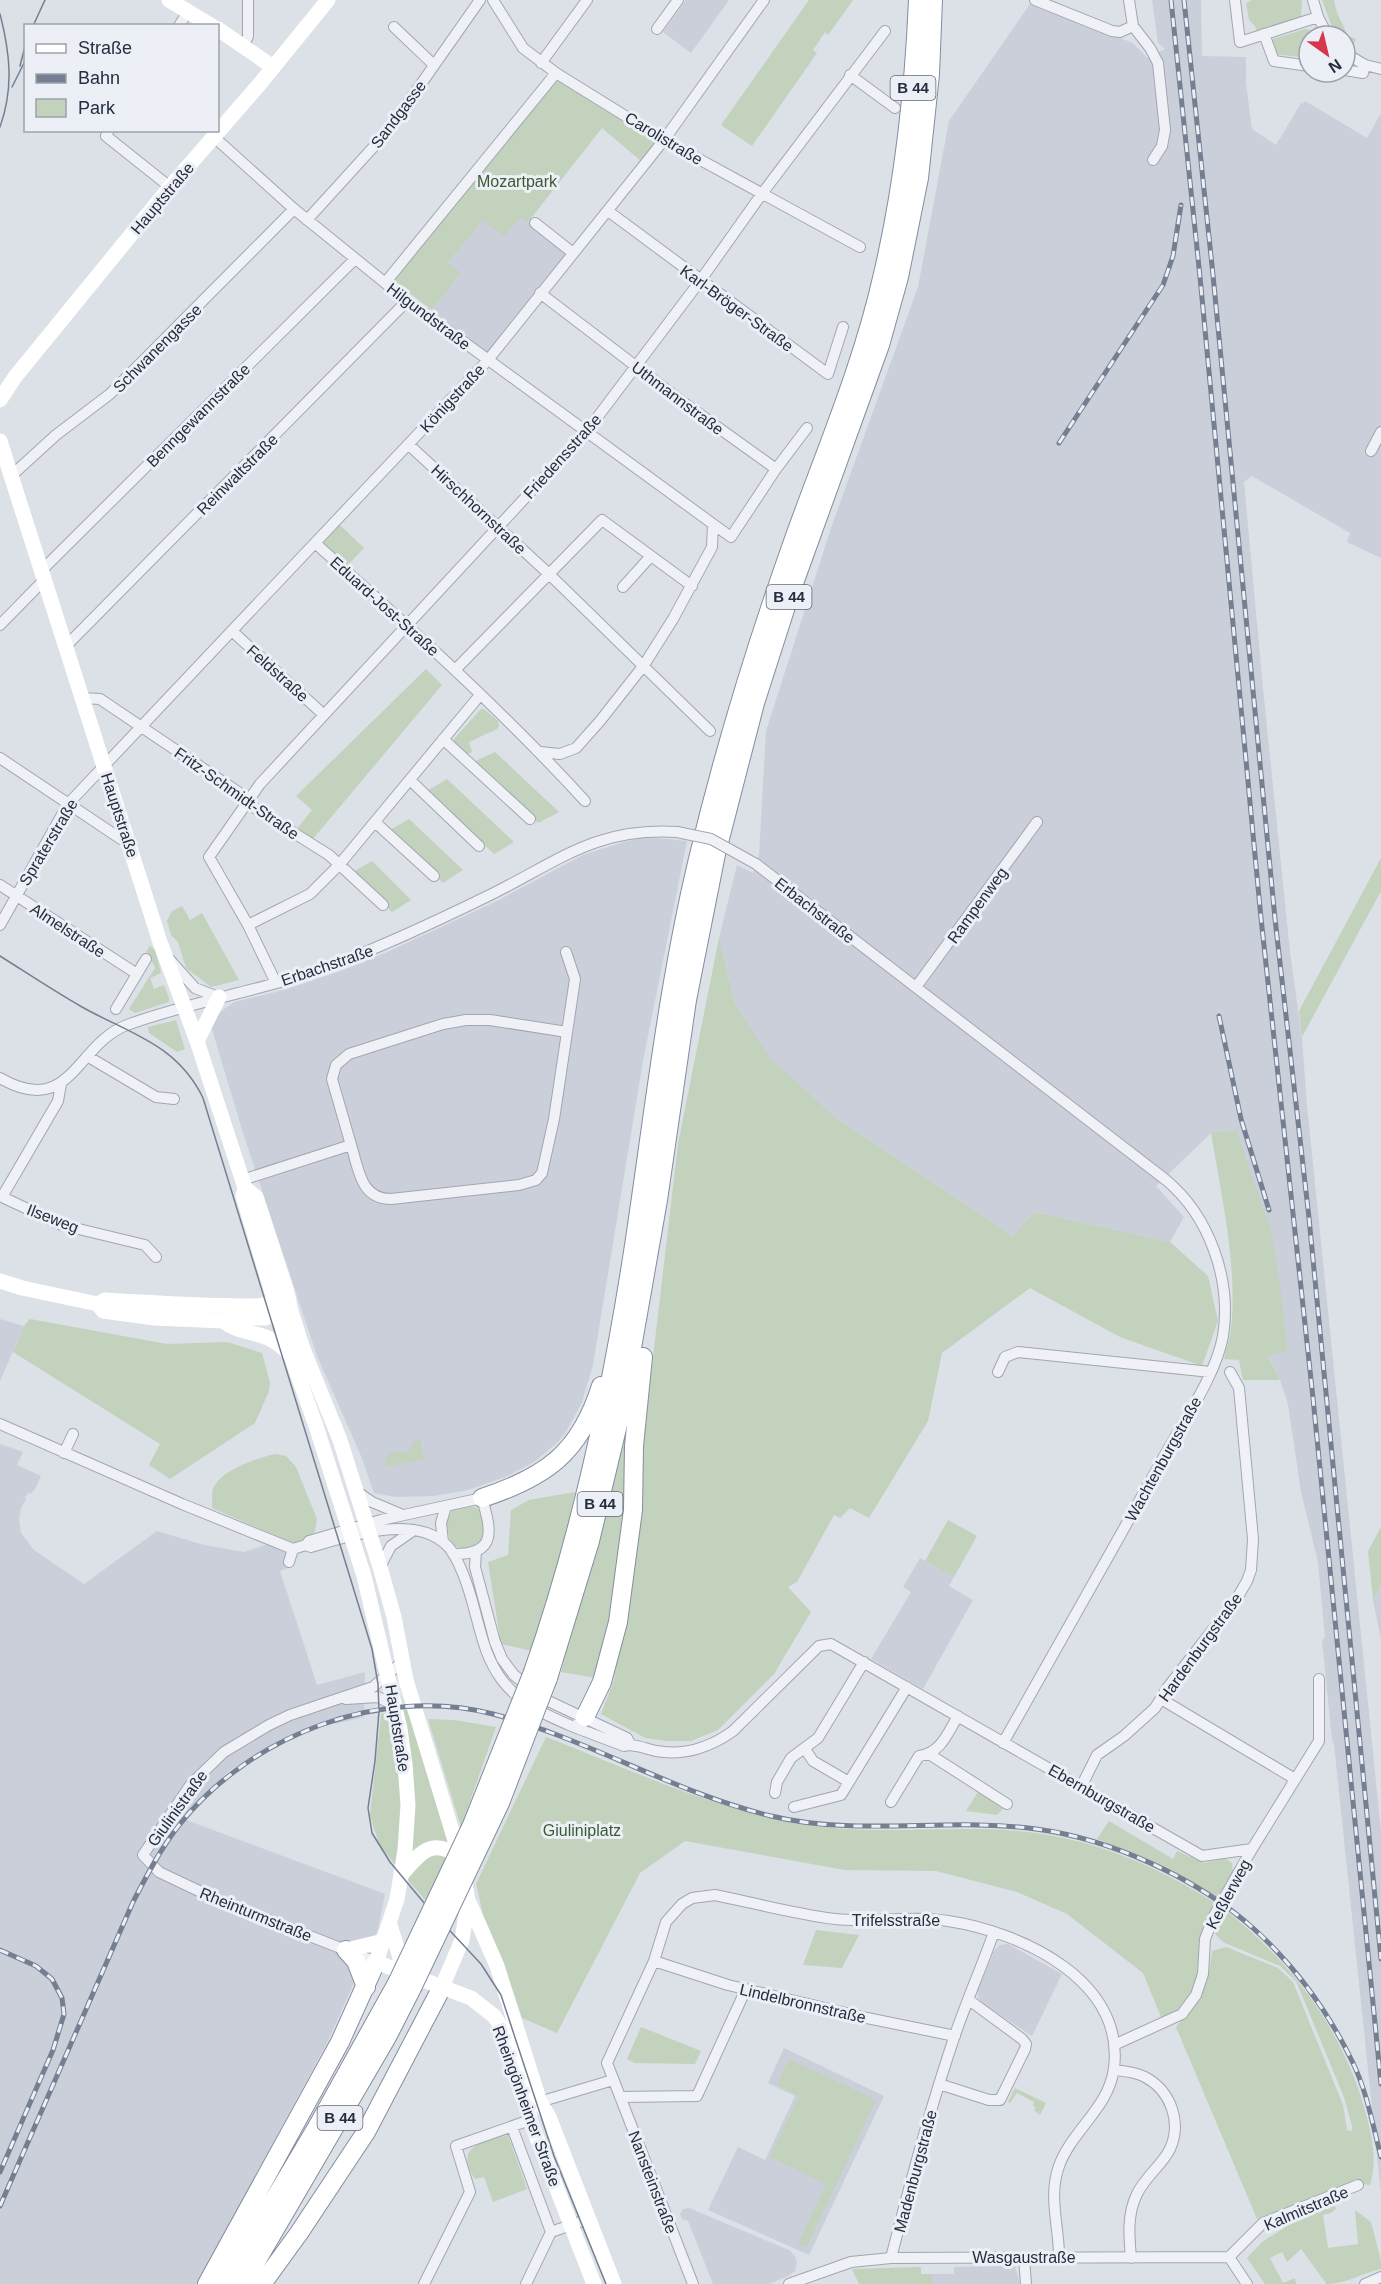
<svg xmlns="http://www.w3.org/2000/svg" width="1381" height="2284" font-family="Helvetica,sans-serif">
	<rect width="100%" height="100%" fill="#dce0e7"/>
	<path fill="#cacfda" d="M686,0H729L691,53L663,32Z
		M1152,0H1201L1202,56L1246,57V83L1252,129L1276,145L1301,103L1303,104L1305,101L1367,138L1381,113V558L1347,542L1350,533L1252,476L1244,482L1263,688L1290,952L1302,1039L1307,1105L1381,1831V2194L1334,1744L1332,1740L1322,1640L1325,1637L1318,1562L1301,1492L1288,1404L1280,1380L1268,1355L1236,1130L1211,1133L1156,1186L1184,1217L1170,1242L1035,1212L1012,1236L837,1119L769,1058L735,1004L719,938L737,865L753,873L759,855L766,731L832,525L918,287L949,121L1030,4L1133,43L1147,58L1165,49L1158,43Z
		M521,216L567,254L488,354L432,310L460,274L448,263L483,220Z
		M647,837L687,841L643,1061L593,1365L582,1402L567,1430L558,1442L534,1462L505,1477L468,1490L434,1496L396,1497L374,1493L361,1456L317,1356L243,1133L211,1026L219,1013L234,1002L284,990L346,969L385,953L495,902L583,855L627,841Z
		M0,1319L24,1326L0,1381Z
		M0,1444L23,1452L17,1465L41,1476L35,1489L31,1494L29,1492L25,1497L26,1499L21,1508L19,1519L21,1533L34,1550L84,1584L157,1531L204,1545L244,1552L277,1541L292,1547L290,1567L280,1571L317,1685L365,1672L364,1717L335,1724V1717L308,1727L280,1740L229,1771L181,1818L385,1894L378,1929L328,2041L197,2284H0Z
		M920,1558L954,1577L949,1586L973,1600L923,1689L871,1659L911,1592L903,1587Z
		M1381,1585V1640L1373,1600Z
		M1008,1944L1062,1974L1032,2036L982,2003L978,1997V1990L994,1951L1000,1945Z
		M784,2048L884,2096L809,2255L708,2210L738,2147L765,2160L795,2096L768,2083Z
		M689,2208L789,2250L795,2256L797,2263L795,2271L788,2276L769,2284H713L688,2221L682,2219L680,2214L683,2209Z
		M1015,2266L1020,2284H932V2274H954V2267Z"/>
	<path fill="#c2d2bd" d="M809,0H853L828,35L825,32L813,50L817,53L752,146L721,125Z
		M1252,0H1302L1301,20L1257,33L1255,26L1249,20L1246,3Z
		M1322,0H1334L1337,13L1348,36L1356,39L1352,48L1345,47V36H1337L1334,32Z
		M1305,29L1310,30L1317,36H1309V58L1275,54L1270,42L1273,39Z
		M557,80L656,142L641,161L602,128L528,222L520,217L504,237L483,220L448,263L461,273L432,310L393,281Z
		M340,525L364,548L347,566L323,543Z
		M426,669L442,685L312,840L296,830L312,810L296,796Z
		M481,709H484L498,721L499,726L497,729L469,742L472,752L466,755L454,743V739Z
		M495,752L559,812L538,823L473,762Z
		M447,779L514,842L494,854L427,791Z
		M409,819L463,870L443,883L388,831Z
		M1381,858V891L1302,1037L1299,1011Z
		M372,861L411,900L392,912L351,873Z
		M182,906L190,920L202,913L239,980L211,987L186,968L178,942L171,935L167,921L172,911Z
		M719,938L735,1004L769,1057L837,1119L1012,1236L1035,1212L1170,1242L1208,1276L1218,1321L1202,1366L1120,1337L1030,1288L942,1353L928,1421L869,1518L850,1508L840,1518L834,1515L797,1582L788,1587L811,1612L774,1674L718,1730L691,1741H667L645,1738L601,1714L614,1680L640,1504L643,1443L678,1144Z
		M150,946L155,950L161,973L150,978L154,989L164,985L169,998V1002L135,1013L129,1009L155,968L150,956L146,952Z
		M176,1020L185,1049L177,1052L149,1033L148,1027Z
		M1236,1130L1271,1231L1282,1300L1287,1350L1268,1356L1280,1380H1243L1239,1360L1224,1359C1226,1349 1230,1338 1231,1328C1238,1268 1221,1193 1211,1133Z
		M30,1319L167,1344L227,1342L262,1353L270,1383L269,1391L255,1423L170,1479L149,1465L160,1444L13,1352L24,1326Z
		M627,1413V1490L617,1587L597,1678L561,1672Z
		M420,1440L425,1459L385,1467L386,1458L391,1453L409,1451L413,1442Z
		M275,1454L286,1456L296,1467L317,1519L315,1531L305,1545L299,1546L212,1508C213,1503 211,1494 213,1489C220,1470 258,1458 275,1454Z
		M575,1492L560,1565L532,1651L501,1644L488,1562L508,1555L511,1510L529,1500Z
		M463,1505L476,1507L483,1515L484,1538C477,1547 460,1555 451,1541C448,1536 448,1528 446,1523L452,1510Z
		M948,1520L977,1536L954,1577L925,1561Z
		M1381,1527V1585L1373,1600L1368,1551Z
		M401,1710H409L451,1843L410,1856Z
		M392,1712L398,1742L402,1813L397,1867L380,1846L370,1816L381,1714Z
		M428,1719L454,1720L496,1727L461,1827Z
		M546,1737C631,1770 717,1811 808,1825C864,1834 923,1828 980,1829C1070,1830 1140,1856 1215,1903C1199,1935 1208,1979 1182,2006C1177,2011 1168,2014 1161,2017L1143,1973L1067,1914L1017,1892L936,1871L845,1870L685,1841L640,1873L557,2033L522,2018L500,1954L483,1914L476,1884Z
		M979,1790L1005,1807L997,1815L966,1811Z
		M1109,1821L1173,1859L1177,1851L1204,1863L1225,1858L1232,1863L1233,1872L1218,1898L1143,1857L1097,1839Z
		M430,1852L449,1855L427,1902L408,1880L412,1869Z
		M1225,1910C1293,1963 1346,2034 1367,2118C1373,2142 1377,2162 1370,2185L1351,2183L1257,2219L1176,2027C1197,2001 1209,1986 1212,1951L1226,1947L1278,1968L1293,1982L1343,2105L1347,2130L1352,2131V2126L1344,2097L1296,1981L1280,1966L1223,1942L1216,1935L1214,1929Z
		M816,1930L859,1935L842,1968L803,1965Z
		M641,2027L701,2051L695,2064L635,2063L627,2059Z
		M789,2059L876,2100L806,2248L798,2244L826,2184L770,2157L799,2096L777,2085Z
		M1015,2088L1046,2103L1040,2115L1034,2110L1036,2107L1033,2106L1034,2102L1017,2093L1010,2103L1008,2102Z
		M508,2135L527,2189L493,2202L484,2177L475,2179C453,2146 482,2143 508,2135Z
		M1334,2202L1336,2209L1331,2213L1323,2215L1328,2248L1358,2244L1355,2210L1371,2222L1381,2261V2269C1359,2274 1347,2284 1325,2284L1326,2283L1301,2249L1287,2262L1282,2252L1270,2258L1283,2283L1295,2278L1296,2284H1265L1247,2258L1262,2242L1287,2226L1285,2221Z
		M921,2267V2274H932V2284H859L852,2269Z"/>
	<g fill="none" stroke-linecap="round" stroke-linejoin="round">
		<defs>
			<path id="street" d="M493,0L523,48L556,73L664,140L860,247
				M1035,0L1112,31L1120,32L1133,26
				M1129,0L1133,26L1150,48L1158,63L1165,130L1162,146L1153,160
				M1235,0L1240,42L1318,17
				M1313,0L1318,17L1328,36
				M179,26L188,11
				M394,27L434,65
				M657,29L678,0
				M1264,34L1274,61L1309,66
				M244,46L248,36V0
				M1345,53L1365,65L1381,69
				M541,63L587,0
				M1345,70L1363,73L1365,65
				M850,75L895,108
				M109,130L106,136L170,187
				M213,136L294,209L405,299L713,524
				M608,211L828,374L843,327
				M307,220L388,131L480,0
				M535,223L573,253
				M385,283L556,73
				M540,293L684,403L776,469
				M409,445L549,574L710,731
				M1371,451L1381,432
				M11,476L56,435L110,394L294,209
				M315,543C408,626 501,709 585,801
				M42,570L354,260
				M623,587L651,556
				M0,625L45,579
				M232,631L324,715
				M66,646L407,301
				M455,670L602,520L692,586
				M82,698L100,699L241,794L256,809L329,855L383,905
				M443,739L530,819
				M540,752L560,754L576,748L600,721L644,665L673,619L712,547L713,524L731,537L776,469L807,428
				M0,758L121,839L128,838
				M410,780L479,846
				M376,823L434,876
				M756,864L1166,1180C1209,1216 1232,1279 1223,1336C1216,1376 1181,1425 1161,1462C1109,1556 1056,1649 1003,1743
				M0,885L137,974L146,959
				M0,925L68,804L488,360L664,140L764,0
				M248,925L310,894L339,865L480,695
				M170,960L195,988L218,997
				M276,983L248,925L209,857L260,784L587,431L700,281L761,195L885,31
				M916,987L1037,822
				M116,1009L137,974
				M87,1056L156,1097L174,1099
				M0,1078C71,1119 76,1044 127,1025C195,1000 268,990 335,964C389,944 441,919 492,894C560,860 597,827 677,832
				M61,1084L58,1101L2,1197L62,1225L145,1245L156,1257
				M351,1145L332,1079L336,1065L349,1054L443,1024L466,1020H490L567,1032
				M242,1180L351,1145C359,1169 360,1199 391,1199L519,1185L536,1180L542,1173L554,1119L575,979L566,952
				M998,1372L1005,1357L1018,1352L1211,1372
				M0,1424L182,1504L293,1549
				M64,1453L73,1434
				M356,1491L372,1502L403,1515
				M443,1542L441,1523L446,1506
				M306,1545L309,1541L381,1520L482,1498C491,1530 498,1555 453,1554
				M476,1552L475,1567L495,1642L502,1659L514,1675L544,1699L627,1738L630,1744
				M289,1562L293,1549L306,1545L311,1547C349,1536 425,1510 453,1553C463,1570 469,1589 474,1608C481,1634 486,1659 502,1680C521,1705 546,1715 574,1727L578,1723
				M380,1567L391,1546L414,1530
				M346,1699L378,1697L395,1706
				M1161,1699L1295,1779
				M574,1727L624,1746C634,1743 645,1749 656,1751C684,1756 711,1747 733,1731L819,1646L831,1644L1202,1856L1252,1849
				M805,1749L813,1761L849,1782
				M929,1754L1007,1804
				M1081,1787L1097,1755L1124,1736L1155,1708L1168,1687L1236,1600L1247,1581L1251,1570L1253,1539L1239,1388L1230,1372
				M775,1793L777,1782L791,1758L818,1738L864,1662
				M891,1802L919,1756C941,1753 947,1734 958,1716
				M794,1807L841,1795L907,1687
				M654,1961L728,1985L867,2018L955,2036
				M376,1962L218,1900L159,1872L143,1855L191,1784L224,1752L269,1725L290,1715L373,1687L402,1662
				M1114,2045L1182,2014L1196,1995L1203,1974L1205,1939L1214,1916L1252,1849L1319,1741V1679
				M1114,2070C1124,2071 1136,2072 1145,2077C1171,2091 1182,2122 1170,2149C1162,2165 1145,2177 1137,2194C1127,2214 1129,2236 1131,2258
				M939,2084L989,2100H1000L1025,2049L1026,2044L1022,2039L969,2000
				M620,2097L697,2096L746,1989
				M536,2103L613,2080
				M512,2127L551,2232
				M1024,2257L1026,2284
				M1229,2257L1263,2223L1358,2185
				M1229,2257L1247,2284
				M891,2258C910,2183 930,2108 955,2035C967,2000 982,1966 994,1932
				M424,2284L470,2192L456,2146L530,2120
				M526,2284L551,2232L588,2219
				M693,2284L607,2063L654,1961L666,1922L682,1904L692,1898L715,1895C754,1903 795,1914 835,1919C873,1923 911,1915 948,1921C1021,1932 1125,1980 1114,2068C1109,2108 1072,2130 1059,2166C1048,2196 1059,2226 1059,2256
				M789,2284L851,2262L891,2258L1229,2257
				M1365,2284L1381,2277"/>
			<path id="highway" d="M482,1498C546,1477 580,1453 601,1386
				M533,1672C581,1536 611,1394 633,1252C653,1121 667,988 698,859C724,750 757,642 795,536C826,450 863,364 883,274C904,184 914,93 918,0
				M548,1678L590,1541L620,1416L658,1200L687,1000L716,854L755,703L789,597L880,345L899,277L919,178L930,74L933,0
				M585,1717L602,1682L618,1622L633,1510L634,1446L643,1357
				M346,1950L356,1961L366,1987
				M207,2284L340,2042L376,1962
				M224,2284L317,2127L397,1983
				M243,2284L387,2037L412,1988
				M262,2284L299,2233L366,2132L442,1987"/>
		</defs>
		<use href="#street" stroke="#a1a7b1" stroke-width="12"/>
		<use href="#highway" stroke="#838d9f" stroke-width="20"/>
		<use href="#street" stroke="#eff1f6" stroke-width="10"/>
		<path stroke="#fff" stroke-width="15" d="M169,0L212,26
			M218,29L273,67
			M0,400L15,377L170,187L258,86L328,0
			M0,441L160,942L197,1041L245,1188L243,1196L291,1356L316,1426L364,1576L400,1729L405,1764L408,1805L405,1850L397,1899L376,1962L471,1998L494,2016L504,2031L528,2106L530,2120L594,2284
			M197,1041L219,997
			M245,1188L256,1197L287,1292L291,1311L303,1349L340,1440L380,1567L394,1617L406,1680L460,1857L468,1900L497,1966L540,2102L549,2117L614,2284
			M0,1281L22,1288L98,1304L103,1311L155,1318L223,1321L229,1317L265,1318L288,1312
			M98,1304L105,1300C154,1303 203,1306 252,1306C263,1306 274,1301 283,1306
			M223,1321C245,1338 264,1327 288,1353
			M402,1874C421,1852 432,1837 460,1857
			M390,1925L404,1971
			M346,1950L384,1941
			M442,1987L462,1940L468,1903"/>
		<use href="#highway" stroke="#fff" stroke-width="18"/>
		<path stroke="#757f92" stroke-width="1.5" d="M0,14C10,53 14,88 0,127
			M33,26L45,0
			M20,66L26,42
			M12,87L26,59
			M0,956C27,973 54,991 82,1007C130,1034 177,1044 203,1098L372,1649L378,1684L379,1711L375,1761L368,1808L372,1833L390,1862L425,1904L481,1964L501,1995L554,2156L606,2284"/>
		<defs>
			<path id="rail" d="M1171,0L1200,277L1261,918L1313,1398L1381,2084
				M1184,0L1213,275L1275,919L1309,1218L1381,1959
				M1059,443L1163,285L1173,256L1181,205
				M1219,1016L1241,1119L1269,1210
				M0,1950L36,1966L52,1979L62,1998L64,2014L53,2050L0,2172
				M0,2206L133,1902C147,1875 161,1848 180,1824C251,1735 381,1685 493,1714C588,1739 675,1793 771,1816C858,1837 948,1817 1036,1829C1111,1839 1197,1878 1254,1929C1295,1966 1329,2013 1353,2063C1367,2092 1373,2126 1381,2157"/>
		</defs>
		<use href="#rail" stroke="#757f92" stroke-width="5"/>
		<use href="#rail" stroke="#eceff5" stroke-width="3" stroke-dasharray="9" stroke-linecap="butt"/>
		<defs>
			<path id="street-bridge" d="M677,832L711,839L756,864"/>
			<path id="highway-bridge" d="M397,1983L472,1825L533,1672
				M412,1988L500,1803L548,1678"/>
		</defs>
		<use href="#street-bridge" stroke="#a1a7b1" stroke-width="12" stroke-linecap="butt"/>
		<use href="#highway-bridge" stroke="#838d9f" stroke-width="20" stroke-linecap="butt"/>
		<use href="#street-bridge" stroke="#eff1f6" stroke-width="10"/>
		<use href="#highway-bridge" stroke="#fff" stroke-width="18"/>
	</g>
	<g text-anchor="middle" stroke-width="6" stroke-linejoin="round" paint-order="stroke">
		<g fill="#eceff5" stroke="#616876" stroke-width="1.5">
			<rect x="890.5" y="76" width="45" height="24" rx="4.5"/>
			<rect x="766.5" y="585" width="45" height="24" rx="4.5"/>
			<rect x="577.5" y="1492" width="45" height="24" rx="4.5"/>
			<rect x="317.5" y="2106" width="45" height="24" rx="4.5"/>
		</g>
		<g font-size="15" font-weight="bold" fill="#252e3f">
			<text x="913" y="93">B 44</text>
			<text x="789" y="602">B 44</text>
			<text x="600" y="1509">B 44</text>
			<text x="340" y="2123">B 44</text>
		</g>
		<g font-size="16" fill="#252e3f" stroke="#eceff5">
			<text transform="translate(398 114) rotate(-53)" y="6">Sandgasse</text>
			<text transform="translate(664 138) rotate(31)" y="6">Carolistraße</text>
			<text transform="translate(162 198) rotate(-50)" y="6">Hauptstraße</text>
			<text transform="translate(737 308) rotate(36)" y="6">Karl-Bröger-Straße</text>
			<text transform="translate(429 316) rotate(37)" y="6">Hilgundstraße</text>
			<text transform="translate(157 348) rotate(-45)" y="6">Schwanengasse</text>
			<text transform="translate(452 398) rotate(-47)" y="6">Königstraße</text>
			<text transform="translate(678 398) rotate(37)" y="6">Uthmannstraße</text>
			<text transform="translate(198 415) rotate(-45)" y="6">Benngewannstraße</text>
			<text transform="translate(562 456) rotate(-48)" y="6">Friedensstraße</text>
			<text transform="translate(237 474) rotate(-45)" y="6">Reinwaltstraße</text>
			<text transform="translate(479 509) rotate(43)" y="6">Hirschhornstraße</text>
			<text transform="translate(385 606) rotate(42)" y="6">Eduard-Jost-Straße</text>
			<text transform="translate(278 673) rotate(42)" y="6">Feldstraße</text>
			<text transform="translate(237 793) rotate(35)" y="6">Fritz-Schmidt-Straße</text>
			<text transform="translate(120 815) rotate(72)" y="6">Hauptstraße</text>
			<text transform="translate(48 842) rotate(-59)" y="6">Spraterstraße</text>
			<text transform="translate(977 905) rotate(-54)" y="6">Rampenweg</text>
			<text transform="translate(815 910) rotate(38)" y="6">Erbachstraße</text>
			<text transform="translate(68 930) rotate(33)" y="6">Almelstraße</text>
			<text transform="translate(327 965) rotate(-19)" y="6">Erbachstraße</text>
			<text transform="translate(53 1218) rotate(21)" y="6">Ilseweg</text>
			<text transform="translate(1163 1459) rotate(-61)" y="6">Wachtenburgstraße</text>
			<text transform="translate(1200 1647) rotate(-54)" y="6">Hardenburgstraße</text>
			<text transform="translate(398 1728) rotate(81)" y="6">Hauptstraße</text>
			<text transform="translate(1102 1798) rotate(30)" y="6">Ebernburgstraße</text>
			<text transform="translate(177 1808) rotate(-54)" y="6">Giulinistraße</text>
			<text transform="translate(1228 1894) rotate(-62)" y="6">Keßlerweg</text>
			<text transform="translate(256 1914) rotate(22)" y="6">Rheinturmstraße</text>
			<text x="896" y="1926">Trifelsstraße</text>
			<text transform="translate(803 2003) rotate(13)" y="6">Lindelbronnstraße</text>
			<text transform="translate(527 2106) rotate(70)" y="6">Rheingönheimer Straße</text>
			<text transform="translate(915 2171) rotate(-75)" y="6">Madenburgstraße</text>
			<text transform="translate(653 2182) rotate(69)" y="6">Nansteinstraße</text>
			<text transform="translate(1306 2208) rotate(-23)" y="6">Kalmitstraße</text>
			<text x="1024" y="2263">Wasgaustraße</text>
		</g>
		<g font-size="16" fill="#395b31" stroke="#eceff5">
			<text x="517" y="187">Mozartpark</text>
			<text x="582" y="1836">Giuliniplatz</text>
		</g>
	</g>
	<rect x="24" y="24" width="195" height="108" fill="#eceff5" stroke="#9ca2ac" stroke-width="1.5"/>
	<rect x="36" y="44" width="30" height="9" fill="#ffffff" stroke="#9ca2ac" stroke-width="1.5"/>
	<text x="78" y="54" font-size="18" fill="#252e3f">Straße</text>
	<rect x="36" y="74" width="30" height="9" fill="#757f92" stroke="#9ca2ac" stroke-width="1.5"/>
	<text x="78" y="84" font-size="18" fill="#252e3f">Bahn</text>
	<rect x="36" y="99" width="30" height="18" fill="#c2d2bd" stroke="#9ca2ac" stroke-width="1.5"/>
	<text x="78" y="114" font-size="18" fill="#252e3f">Park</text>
	<g transform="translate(1327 54) rotate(146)"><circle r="28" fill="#eceff5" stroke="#9ca2ac" stroke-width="1.5"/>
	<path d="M0-4.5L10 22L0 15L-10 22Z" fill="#d6374d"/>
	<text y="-9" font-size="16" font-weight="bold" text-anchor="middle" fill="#252e3f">N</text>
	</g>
</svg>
